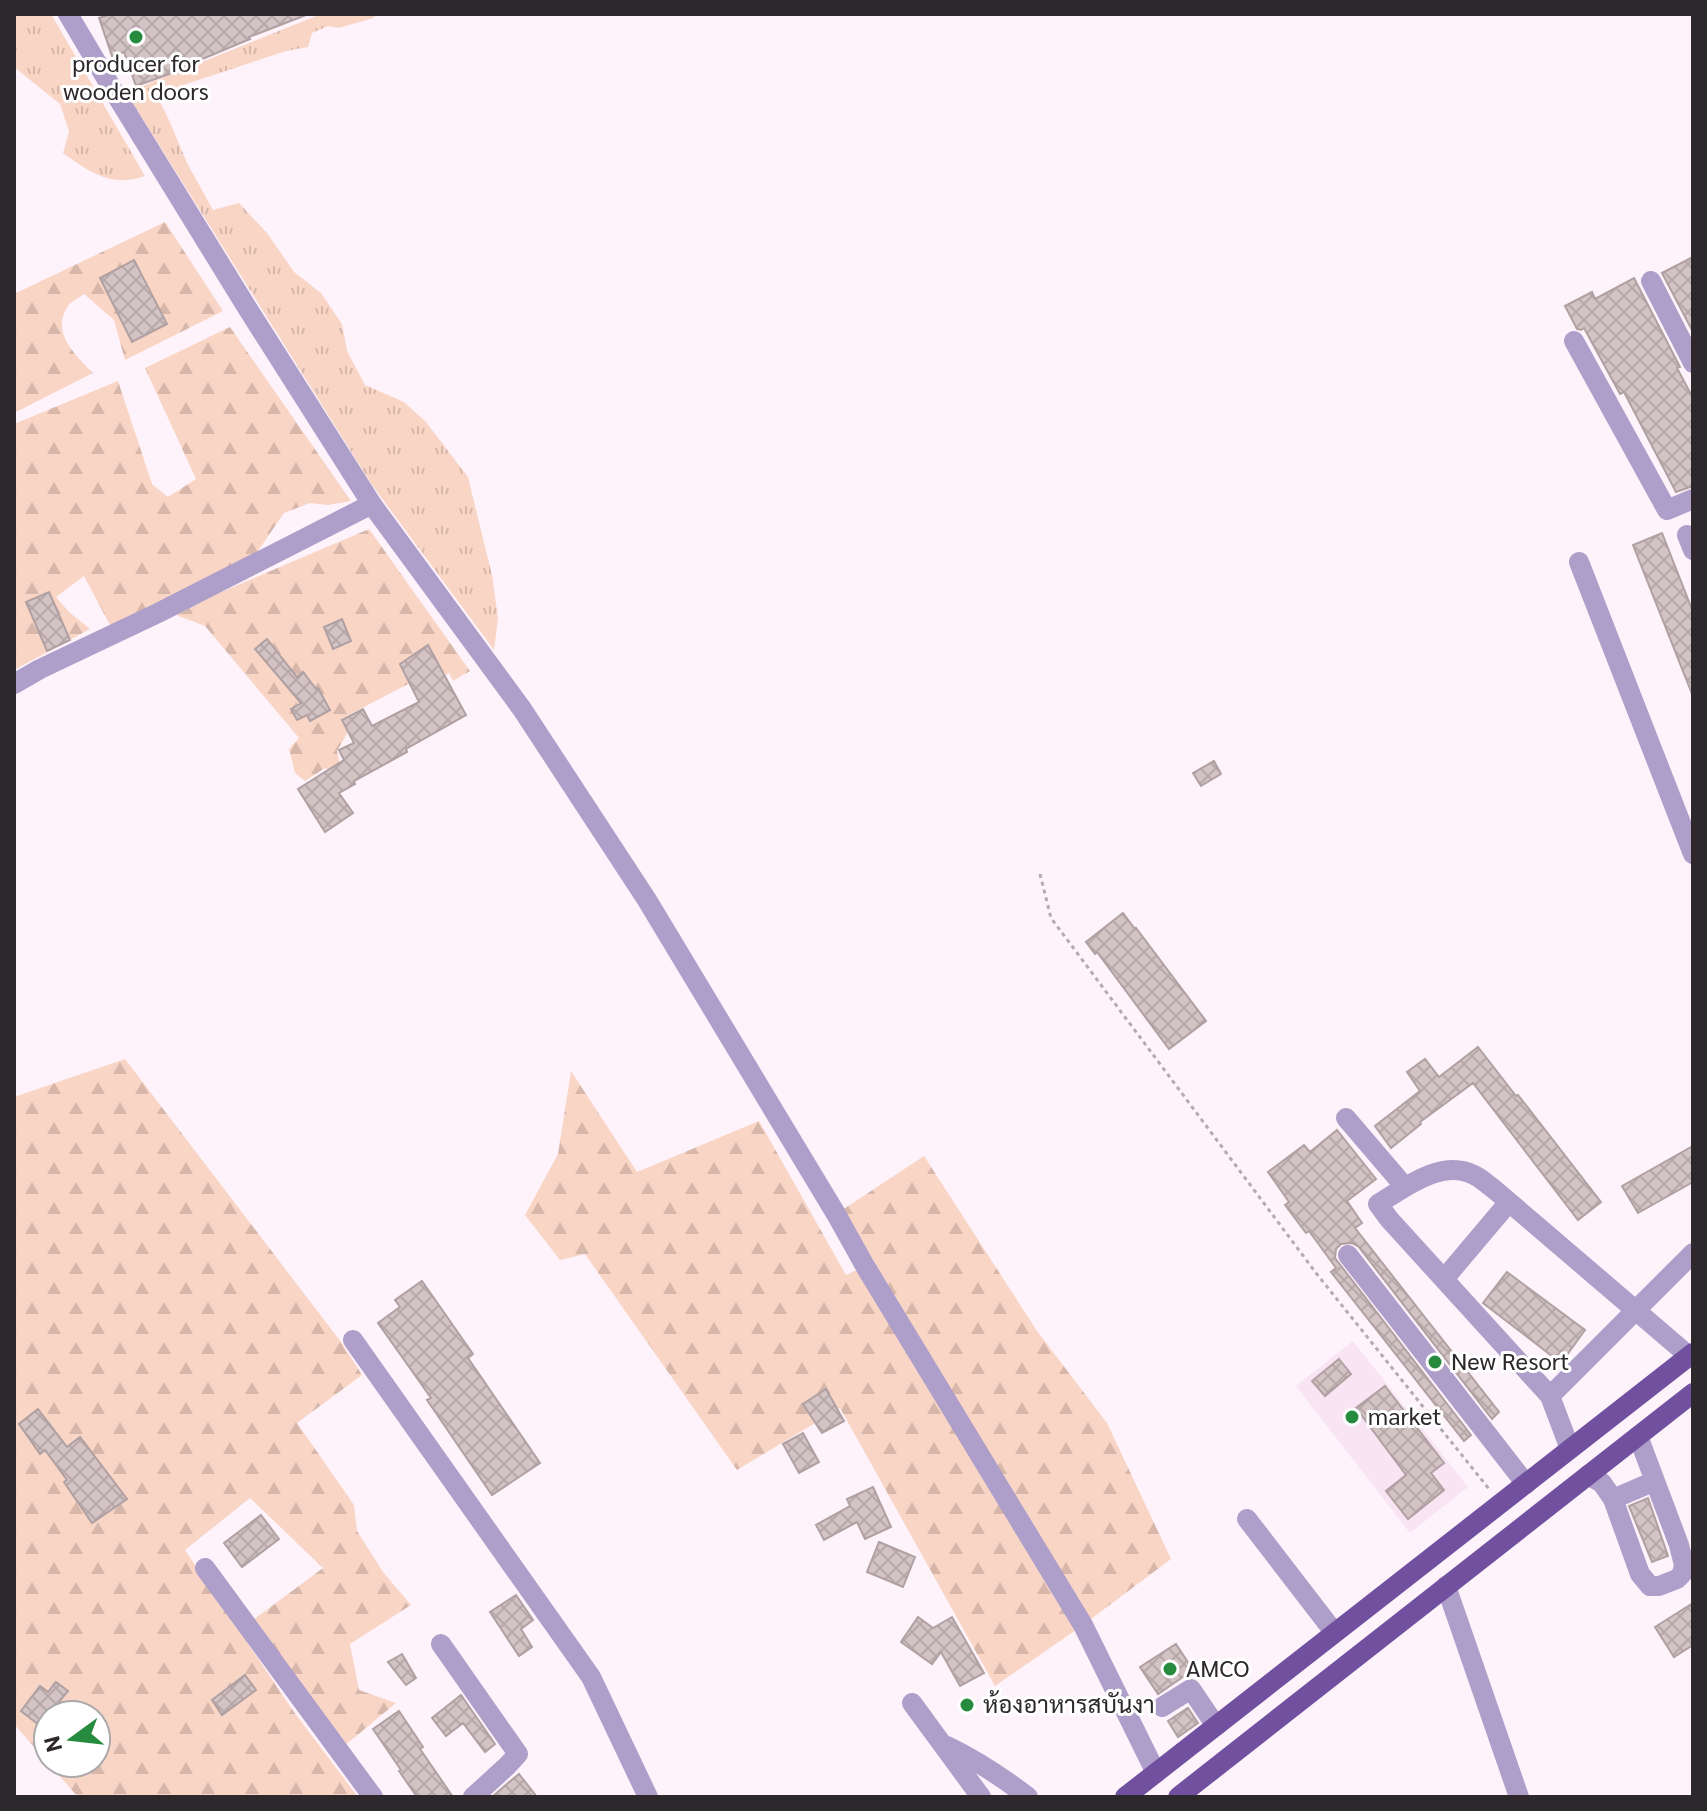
<svg xmlns="http://www.w3.org/2000/svg" width="1707" height="1811" font-family="Georgia,Sarabun,serif">
	<defs>
		<pattern id="grass-tufts" width="24" height="20" patternUnits="userSpaceOnUse" patternTransform="scale(2)"><rect width="24" height="20" fill="#f9d5c6"/><path d="M3 7l-1-3M5 7V3M7 7l1-3M15 17l-1-3M17 17v-4M19 17l1-3" fill="none" stroke="#d6b7aa"/></pattern>
		<pattern id="forest-firs" width="22" height="20" patternUnits="userSpaceOnUse" patternTransform="scale(2)"><rect width="22" height="20" fill="#f9d5c6"/><path d="M5 1l3.5 6h-7zM16 11l3.5 6h-7z" fill="#d6b7aa"/></pattern>
		<pattern id="building-cross-hatch" width="8" height="8" patternUnits="userSpaceOnUse" patternTransform="scale(2)"><rect width="8" height="8" fill="#d4c3c5"/><path d="M0 0l8 8M0 8l8-8" fill="none" stroke="#b6a8a9"/></pattern>
	</defs>
	<rect width="100%" height="100%" fill="#fef3fb"/>
	<path fill="#f8e4f3" d="M1353,1341L1468,1487L1410,1533L1296,1386Z"/>
	<path fill="url(#grass-tufts)" d="M14,14H51L145,176C112,188 89,172 63,153L69,131L60,104L14,67Z
		M321,14H377L373,18L339,28L328,26L312,33L308,47L286,51L156,94L169,120L187,163L213,210L239,203L267,233L294,272L321,293L342,324L347,351L365,385L404,402L426,422L468,477L492,575L498,618L494,650L372,485L129,97L135,89Z"/>
	<path fill="url(#forest-firs)" d="M165,222L223,311L125,360L114,320L84,294C79,298 71,301 68,306C50,332 76,356 93,373L14,413V294Z
		M230,327L351,501L328,505L310,503L284,513L251,561L111,627L84,576L56,597L69,612L90,629L14,670V424L118,381L152,484L168,497L196,479L145,368Z
		M369,529L470,671L453,681L449,673L446,675L444,672L410,683L341,719L348,732L337,751L343,777L325,768L305,781L295,773L289,749L299,738L205,626L176,615L219,593Z
		M125,1059L341,1342L362,1375L297,1423L354,1505L357,1531L383,1572L411,1605L350,1644L359,1690L396,1703L343,1747L249,1623L323,1568L250,1498L185,1550L294,1712L358,1797H78L48,1763H96V1715H48V1763L14,1724V1097Z
		M571,1071L637,1172L759,1121L846,1275L865,1266L836,1214L924,1156L1037,1331L1107,1423L1171,1559L1083,1625L995,1686L840,1408L737,1470L585,1254L560,1260L525,1215L558,1154Z"/>
	<path fill="url(#building-cross-hatch)" stroke="#b0a0a2" stroke-width="2" d="M111,14H306V15L249,37L250,39L188,65L189,67L136,86L124,52L112,56L99,18Z
		M1693,257V332L1662,273Z
		M134,260L167,324L132,342L100,278Z
		M1634,278L1680,367L1677,368L1693,398V486L1676,492L1624,392L1620,394L1584,328L1581,330L1577,329L1565,306L1592,292L1595,299Z
		M1662,533L1693,612L1692,694L1633,545Z
		M49,592L70,640L47,651L26,602Z
		M342,619L351,641L333,649L324,627Z
		M267,639L297,677L303,672L316,689L318,688L330,710L310,721L307,715L297,720L291,709L301,703L255,649Z
		M428,645L466,715L406,749L407,752L354,781L355,784L339,793L353,813L325,832L298,789L344,760L339,750L354,743L342,720L363,709L372,726L419,702L400,664Z
		M1214,761L1221,774L1201,786L1193,773Z
		M1123,913L1135,929L1136,928L1206,1021L1169,1049L1097,952L1095,954L1086,942Z
		M1478,1047L1516,1096L1518,1095L1601,1202L1578,1220L1473,1083L1420,1122L1421,1124L1391,1148L1375,1126L1420,1091L1407,1072L1425,1059L1439,1077Z
		M1337,1130L1376,1179L1347,1201L1362,1223L1355,1228L1499,1412L1492,1419L1358,1246L1352,1243L1341,1244L1336,1249L1335,1258L1471,1435L1464,1441L1331,1272L1336,1268L1309,1231L1306,1233L1285,1205L1289,1202L1268,1172L1304,1145L1310,1152Z
		M1693,1146V1182L1638,1213L1622,1186Z
		M1507,1272L1585,1330L1561,1363L1483,1303Z
		M422,1281L473,1354L468,1358L540,1463L492,1495L427,1400L431,1398L378,1323L400,1307L395,1300Z
		M1339,1359L1351,1374L1325,1396L1312,1381Z
		M1385,1386L1444,1463L1431,1473L1444,1490L1408,1519L1386,1491L1406,1475L1356,1408Z
		M826,1389L844,1421L822,1433L803,1404Z
		M38,1409L67,1447L80,1437L127,1499L92,1523L64,1482L67,1480L45,1450L40,1454L19,1424Z
		M803,1433L819,1462L799,1473L783,1444Z
		M873,1487L891,1527L865,1539L857,1522L824,1540L816,1525L850,1506L847,1499Z
		M1648,1498L1668,1556L1652,1562L1629,1506Z
		M261,1515L279,1539L242,1567L224,1543Z
		M879,1542L915,1557L903,1587L867,1572Z
		M516,1595L533,1620L521,1629L532,1647L519,1656L490,1612Z
		M1693,1603V1645L1674,1657L1655,1627Z
		M918,1617L933,1628L952,1617L984,1673L960,1686L941,1652L932,1664L901,1642Z
		M1176,1644L1193,1670L1158,1694L1140,1667Z
		M402,1654L416,1678L406,1685L388,1662Z
		M245,1675L256,1690L222,1715L212,1700Z
		M56,1682L68,1691L59,1702L77,1715H48V1732L21,1711L40,1686L48,1692Z
		M461,1695L495,1744L485,1752L463,1723L446,1736L432,1718Z
		M1188,1708L1198,1723L1178,1737L1168,1721Z
		M399,1711L423,1747L420,1749L453,1797H417L399,1771L401,1770L373,1729Z
		M519,1774L537,1797H492L508,1783Z"/>
	<g fill="none" stroke-linecap="round" stroke-linejoin="round">
		<path stroke="#b4abb1" stroke-width="3" stroke-dasharray="4 4" stroke-linecap="butt" d="M1040,874L1051,918L1316,1273L1489,1489"/>
		<path stroke="#ad9eca" stroke-width="20" d="M68,14L113,90L246,306L373,506L522,709L647,900L836,1214L865,1266L1083,1625L1156,1773
			M1651,281L1693,363
			M1574,341L1667,510L1693,499
			M1687,535L1693,550
			M1579,562L1693,854
			M14,684L40,669L158,613L372,504
			M1346,1118L1405,1187
			M1348,1255L1526,1484
			M1444,1279L1509,1202
			M353,1340L591,1677L648,1797
			M1550,1396L1693,1253
			M1570,1449L1550,1396L1389,1219L1378,1204C1404,1188 1442,1158 1474,1175C1481,1178 1488,1185 1495,1190L1689,1356
			M1588,1475L1602,1483L1613,1499L1640,1574L1650,1586H1659L1677,1579L1682,1574L1684,1565L1679,1545L1638,1436
			M1613,1499L1655,1481
			M1247,1519L1334,1632
			M205,1568L373,1797
			M1446,1586L1519,1797
			M441,1644L518,1754L507,1766L473,1797
			M912,1703L981,1797
			M1162,1707L1191,1689L1216,1726
			M947,1746C976,1760 1002,1777 1028,1797"/>
		<path stroke="#71519f" stroke-width="20" d="M1125,1797L1693,1353
			M1178,1797L1693,1393"/>
	</g>
	<g fill="#278b3f" stroke="#fff" stroke-width="3">
		<circle cx="136" cy="37" r="8"/>
		<circle cx="1435" cy="1362" r="8"/>
		<circle cx="1352" cy="1417" r="8"/>
		<circle cx="1170" cy="1669" r="8"/>
		<circle cx="967" cy="1705" r="8"/>
	</g>
	<g text-anchor="middle" stroke-width="6" stroke-linejoin="round" paint-order="stroke">
		<g font-size="24" fill="#2d282b" stroke="#fff" text-anchor="start">
			<text x="136" y="72" text-anchor="middle">producer for<tspan x="136" dy="28">wooden doors</tspan></text>
			<text x="1451" y="1370">New Resort</text>
			<text x="1368" y="1425">market</text>
			<text x="1186" y="1677">AMCO</text>
			<text x="983" y="1713">ห้องอาหารสบันงา</text>
		</g>
	</g>
	<rect width="1707" height="1811" fill="none" stroke="#2d282b" stroke-width="32"/>
	<g transform="translate(72 1739) rotate(255)"><circle r="38" fill="#ffffff" stroke="#aba9aa" stroke-width="2"/>
	<path d="M0-6L14 30L0 20L-14 30Z" fill="#278b3f"/>
	<text y="-12" font-size="22" font-weight="bold" text-anchor="middle" fill="#2d282b">N</text>
	</g>
</svg>
